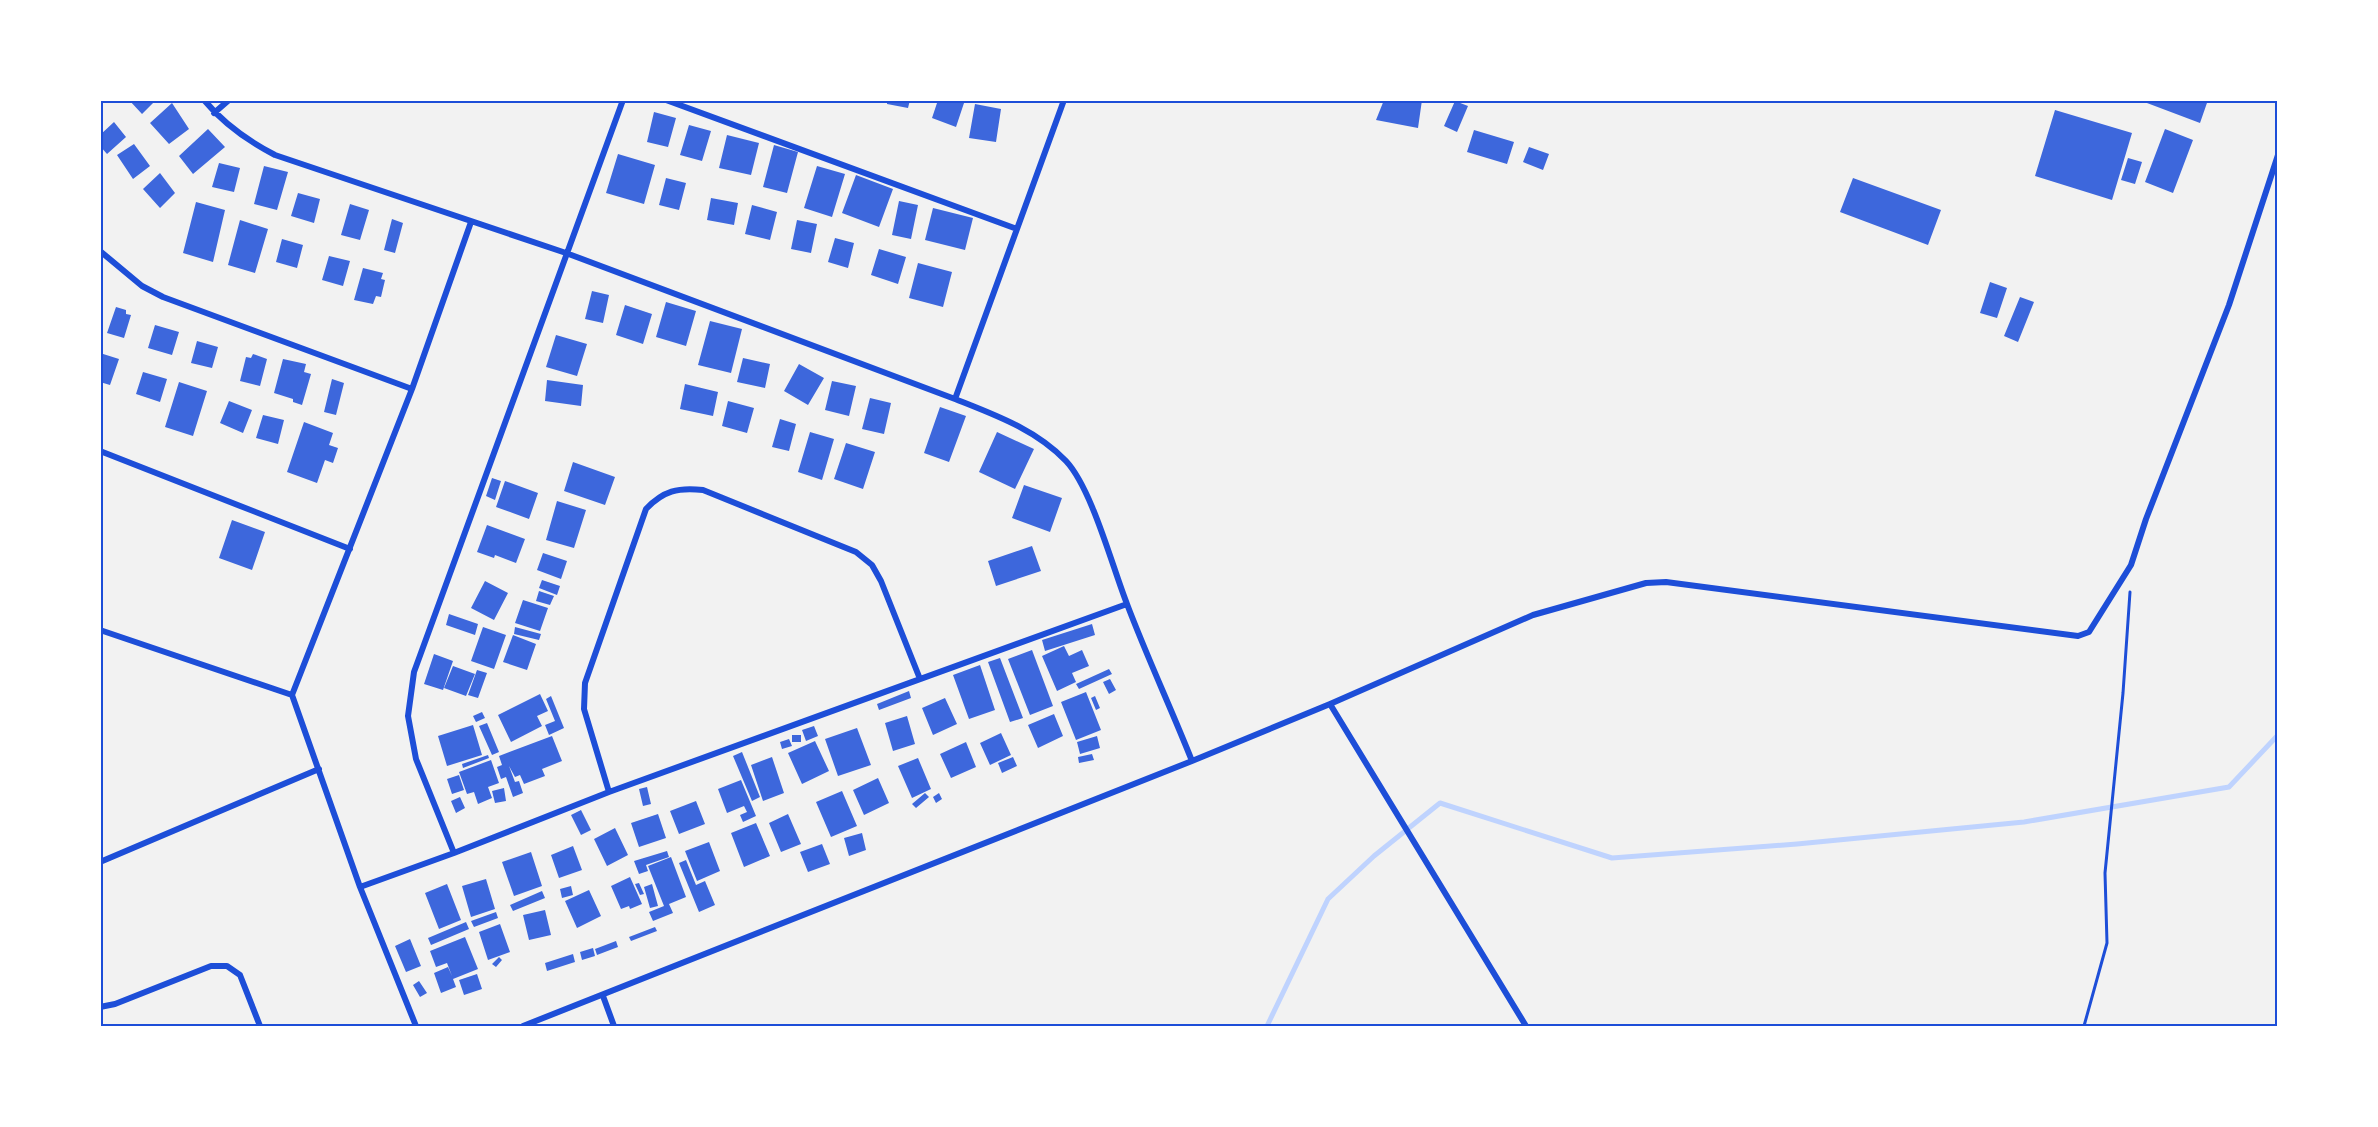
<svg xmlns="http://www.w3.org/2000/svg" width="2378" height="1127" font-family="Ubuntu,sans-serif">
	<rect width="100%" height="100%" fill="#f2f2f2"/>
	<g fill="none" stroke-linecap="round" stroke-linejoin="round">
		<path stroke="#bfd3fe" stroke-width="5" d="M1267,1026L1328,899L1374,856L1440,803L1612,858L1797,844L2024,822L2229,787L2278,735"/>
	</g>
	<path fill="#3d67dc" d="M129,100H156L142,114Z
		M887,100H910L908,108L887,104Z
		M938,100H965L956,127L932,118Z
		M1384,100H1422L1418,128L1376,120Z
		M2139,100H2208L2200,123Z
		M1455,101L1468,106L1457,132L1444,126Z
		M172,103L189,129L169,144L150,123Z
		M975,104L1001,109L996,142L969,138Z
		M2055,110L2132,133L2112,200L2035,176Z
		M654,112L676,118L668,147L647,142Z
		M114,122L126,137L107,154L100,146V135Z
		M689,125L711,131L702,161L680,155Z
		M208,129L225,147L193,174L179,156Z
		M2165,129L2193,140L2173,193L2145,182Z
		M1474,130L1514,142L1507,164L1467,152Z
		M727,135L759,143L751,175L719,168Z
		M134,144L150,166L133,179L117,155Z
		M774,145L798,152L787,193L763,187Z
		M1529,147L1549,154L1543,170L1523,162Z
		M618,154L655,165L644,204L606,193Z
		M2128,158L2142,162L2135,184L2121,180Z
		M219,163L240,168L234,192L212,187Z
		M264,166L288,172L277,210L254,204Z
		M817,166L845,174L832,217L804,208Z
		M160,173L175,193L160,208L143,189Z
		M856,175L893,189L879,227L842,213Z
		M666,178L686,183L679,210L659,205Z
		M1853,178L1941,210L1928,245L1840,212Z
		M298,193L320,199L314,223L291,216Z
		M711,198L738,203L734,225L707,220Z
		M899,201L918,205L911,239L892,235Z
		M196,202L225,210L213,262L183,253Z
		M350,204L369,210L360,240L341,235Z
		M752,205L777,212L770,240L745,234Z
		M933,208L973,218L965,250L925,240Z
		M392,219L403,223L395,253L384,250Z
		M240,220L268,229L255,273L228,265Z
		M797,220L817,224L811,253L791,249Z
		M835,238L854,243L848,268L828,262Z
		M282,239L303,245L297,268L276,262Z
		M879,249L906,257L898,284L871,275Z
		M329,256L350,261L343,286L322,280Z
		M918,263L952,272L943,307L909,298Z
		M363,268L383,273L381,279L385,280L381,297L376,296L373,304L354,300Z
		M1990,282L2007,288L1997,318L1980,313Z
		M592,291L609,295L603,323L585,319Z
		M2020,297L2034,302L2018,342L2004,336Z
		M666,302L696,311L686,346L656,337Z
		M625,305L652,314L643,344L616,335Z
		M116,307L126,310V314L131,315L124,338L107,333Z
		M710,321L742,329L731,373L698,365Z
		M155,325L179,332L172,355L148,348Z
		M556,335L587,344L577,376L546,367Z
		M197,341L218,347L212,368L191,363Z
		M100,353L119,359L110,385L100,382Z
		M253,354L267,359L260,386L240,381L246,357L251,358Z
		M743,358L770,364L765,388L737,382Z
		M283,359L306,364L304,372L311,374L302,405L293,402V399L274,393Z
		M799,364L824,378L808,405L784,391Z
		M143,372L167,379L160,402L136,394Z
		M332,379L344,383L336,415L324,412Z
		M547,380L583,385L581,406L545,401Z
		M832,381L856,386L849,416L825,410Z
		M179,382L207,391L193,436L165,427Z
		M685,384L718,392L713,416L680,409Z
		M870,398L891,403L884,434L862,429Z
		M229,401L252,410L243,433L220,423Z
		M728,401L754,408L747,433L722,426Z
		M940,407L966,416L949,462L924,453Z
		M263,415L284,420L278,444L256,438Z
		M780,419L796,424L789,451L772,447Z
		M304,422L333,433L329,445L338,448L333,463L325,460L317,483L287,472Z
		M810,432L834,439L822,480L798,472Z
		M997,432L1034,449L1015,489L979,472Z
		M846,443L875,452L863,489L834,479Z
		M573,462L615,477L605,505L564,491Z
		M492,478L501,481L495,500L486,496Z
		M505,481L538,493L529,519L496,507Z
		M1024,485L1062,498L1050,532L1012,518Z
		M557,501L586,510L574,548L546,540Z
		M232,520L265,532L252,570L219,558Z
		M487,525L525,539L516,563L495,555L494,558L477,552Z
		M1032,546L1041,571L996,586L988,561Z
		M543,553L567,561L561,579L537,570Z
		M542,580L560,586L557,595L539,588Z
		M485,581L508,593L494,620L471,608Z
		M539,591L554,596L550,605L536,601Z
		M523,600L548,608L540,631L515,623Z
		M449,614L478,624L475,635L446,625Z
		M1092,624L1095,635L1045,651L1042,640Z
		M483,627L506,635L494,669L471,661Z
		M515,627L541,634L539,640L514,634Z
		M513,635L536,644L527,670L503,662Z
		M1064,646L1069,656L1082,650L1089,666L1072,673L1076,682L1057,691L1042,656Z
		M1032,650L1053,706L1030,715L1008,659Z
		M434,654L453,661L443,690L424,684Z
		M1000,658L1023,718L1010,722L988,662Z
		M980,665L995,710L969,719L953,675Z
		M453,666L475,674L466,696L444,688Z
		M1109,669L1112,674L1079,689L1076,684Z
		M477,670L487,673L478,698L468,695Z
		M1110,679L1116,690L1109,694L1103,682Z
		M909,691L911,698L879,710L877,704Z
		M1086,692L1101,730L1076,740L1061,702Z
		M540,694L548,711L537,716L542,726L511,742L498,715Z
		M551,696L564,728L549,735L545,725L555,721L546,699Z
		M1095,696L1100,708L1096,710L1091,698Z
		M945,698L957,724L933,735L922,708Z
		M482,712L485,718L476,722L473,716Z
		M1054,714L1063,736L1038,748L1028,725Z
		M907,716L915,744L893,751L885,723Z
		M487,723L499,752L492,755L479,726Z
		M473,725L482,755L447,766L438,736Z
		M814,726L818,736L806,741L802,730Z
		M857,728L871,765L838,776L825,739Z
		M1001,733L1011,755L990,765L980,743Z
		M792,735H801V742H792Z
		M552,736L562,761L542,769L545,776L524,784L520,775L515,777L509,766L515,782L519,781L523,793L513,797L506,777L501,779L497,767L502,765L499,756Z
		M1097,736L1100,748L1080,754L1077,742Z
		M789,739L792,746L782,749L780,742Z
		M815,741L829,771L802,784L788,753Z
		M966,742L976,767L951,778L940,754Z
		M742,752L760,797L752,801L733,756Z
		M1092,754L1094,760L1079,763L1078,757Z
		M488,755L489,758L463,768L462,764Z
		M772,757L784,793L763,801L751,765Z
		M1013,757L1017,766L1002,773L998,763Z
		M918,758L931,789L912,798L898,766Z
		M491,760L499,783L488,787L492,798L478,804L474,792L467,794L459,772Z
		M459,775L464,790L452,794L447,779Z
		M878,778L889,803L864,815L853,790Z
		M741,780L756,816L743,822L740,815L747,812L744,806L727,813L718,789Z
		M647,787L651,804L643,806L639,789Z
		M504,788L506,801L495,803L492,791Z
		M842,791L857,826L831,837L816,802Z
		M925,793L929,797L916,808L912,804Z
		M939,793L942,799L936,803L933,797Z
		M460,797L465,808L456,813L451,801Z
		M696,801L705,824L679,834L670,811Z
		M581,810L591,830L581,835L571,815Z
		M658,814L666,838L639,847L631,823Z
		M788,814L801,844L781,852L769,823Z
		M756,823L770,856L744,867L731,833Z
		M615,828L628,855L607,866L594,839Z
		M862,833L866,850L849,856L844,838Z
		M709,842L720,871L697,881L685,851Z
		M822,844L830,864L808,872L800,852Z
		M573,846L582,870L559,878L551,855Z
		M667,851L669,857L646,865L648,871L639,874L634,861Z
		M531,852L542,886L514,896L502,862Z
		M671,857L686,897L669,904L673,913L653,921L649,912L664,906L648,866Z
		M686,860L696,885L705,881L715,905L699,912L679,863Z
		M630,877L642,904L630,909L629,906L621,909L611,886Z
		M486,879L495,909L471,917L462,886Z
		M639,883L644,894L640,895L635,884Z
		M447,884L461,920L439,929L425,893Z
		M652,884L658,906L650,908L644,887Z
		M571,886L573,895L562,898L560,889Z
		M589,890L601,916L577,928L565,901Z
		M542,891L545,898L513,911L510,905Z
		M545,910L551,935L529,940L523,915Z
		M496,912L498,918L474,927L471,921Z
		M466,922L469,929L431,945L428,938Z
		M500,924L510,952L488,960L479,932Z
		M655,927L657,931L631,941L629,937Z
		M465,937L478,969L453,979L456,987L441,993L434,973L448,967L452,976L447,963L436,967L430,951Z
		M410,939L421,966L406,972L395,946Z
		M616,941L618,947L597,955L595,949Z
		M593,948L595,956L582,960L580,952Z
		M573,954L575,962L547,971L545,963Z
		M499,957L502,960L496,967L492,964Z
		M477,974L482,989L464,995L459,980Z
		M419,981L427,993L420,997L413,985Z"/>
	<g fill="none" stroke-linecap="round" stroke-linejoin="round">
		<path stroke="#1d4ed8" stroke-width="3" d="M2084,1026L2107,943L2105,873L2123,693L2130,592"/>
		<path stroke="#1d4ed8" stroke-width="6" d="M204,100C223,123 248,141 275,155L566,253L955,399C995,415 1035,429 1066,461C1092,489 1112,566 1127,604C1147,657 1171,708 1192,761
			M666,100L1017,229
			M214,113L229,100
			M100,251L142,286L163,297L412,389
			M955,399L1064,100
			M100,451L350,549
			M100,630L292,695
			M1330,704L1526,1026
			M609,792L584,709L585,683L646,509C663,491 678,487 703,490L856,552L872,565L881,581L920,679
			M454,853L416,759L408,716L414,672L623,100
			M100,862L319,769
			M360,887L292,695L412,389L471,222
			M603,996L614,1026
			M100,1007L115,1004L211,966H227L240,975L260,1026
			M416,1026L360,887L454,853L609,792L1127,604
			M523,1026L1192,761L1330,704L1533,615L1646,583L1666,582L2078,636L2089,632L2131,565L2146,519L2229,305L2278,155"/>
	</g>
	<rect width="2378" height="1127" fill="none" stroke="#ffffff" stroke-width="204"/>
	<rect x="102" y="102" width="2174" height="923" fill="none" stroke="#1d4ed8" stroke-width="2"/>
</svg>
